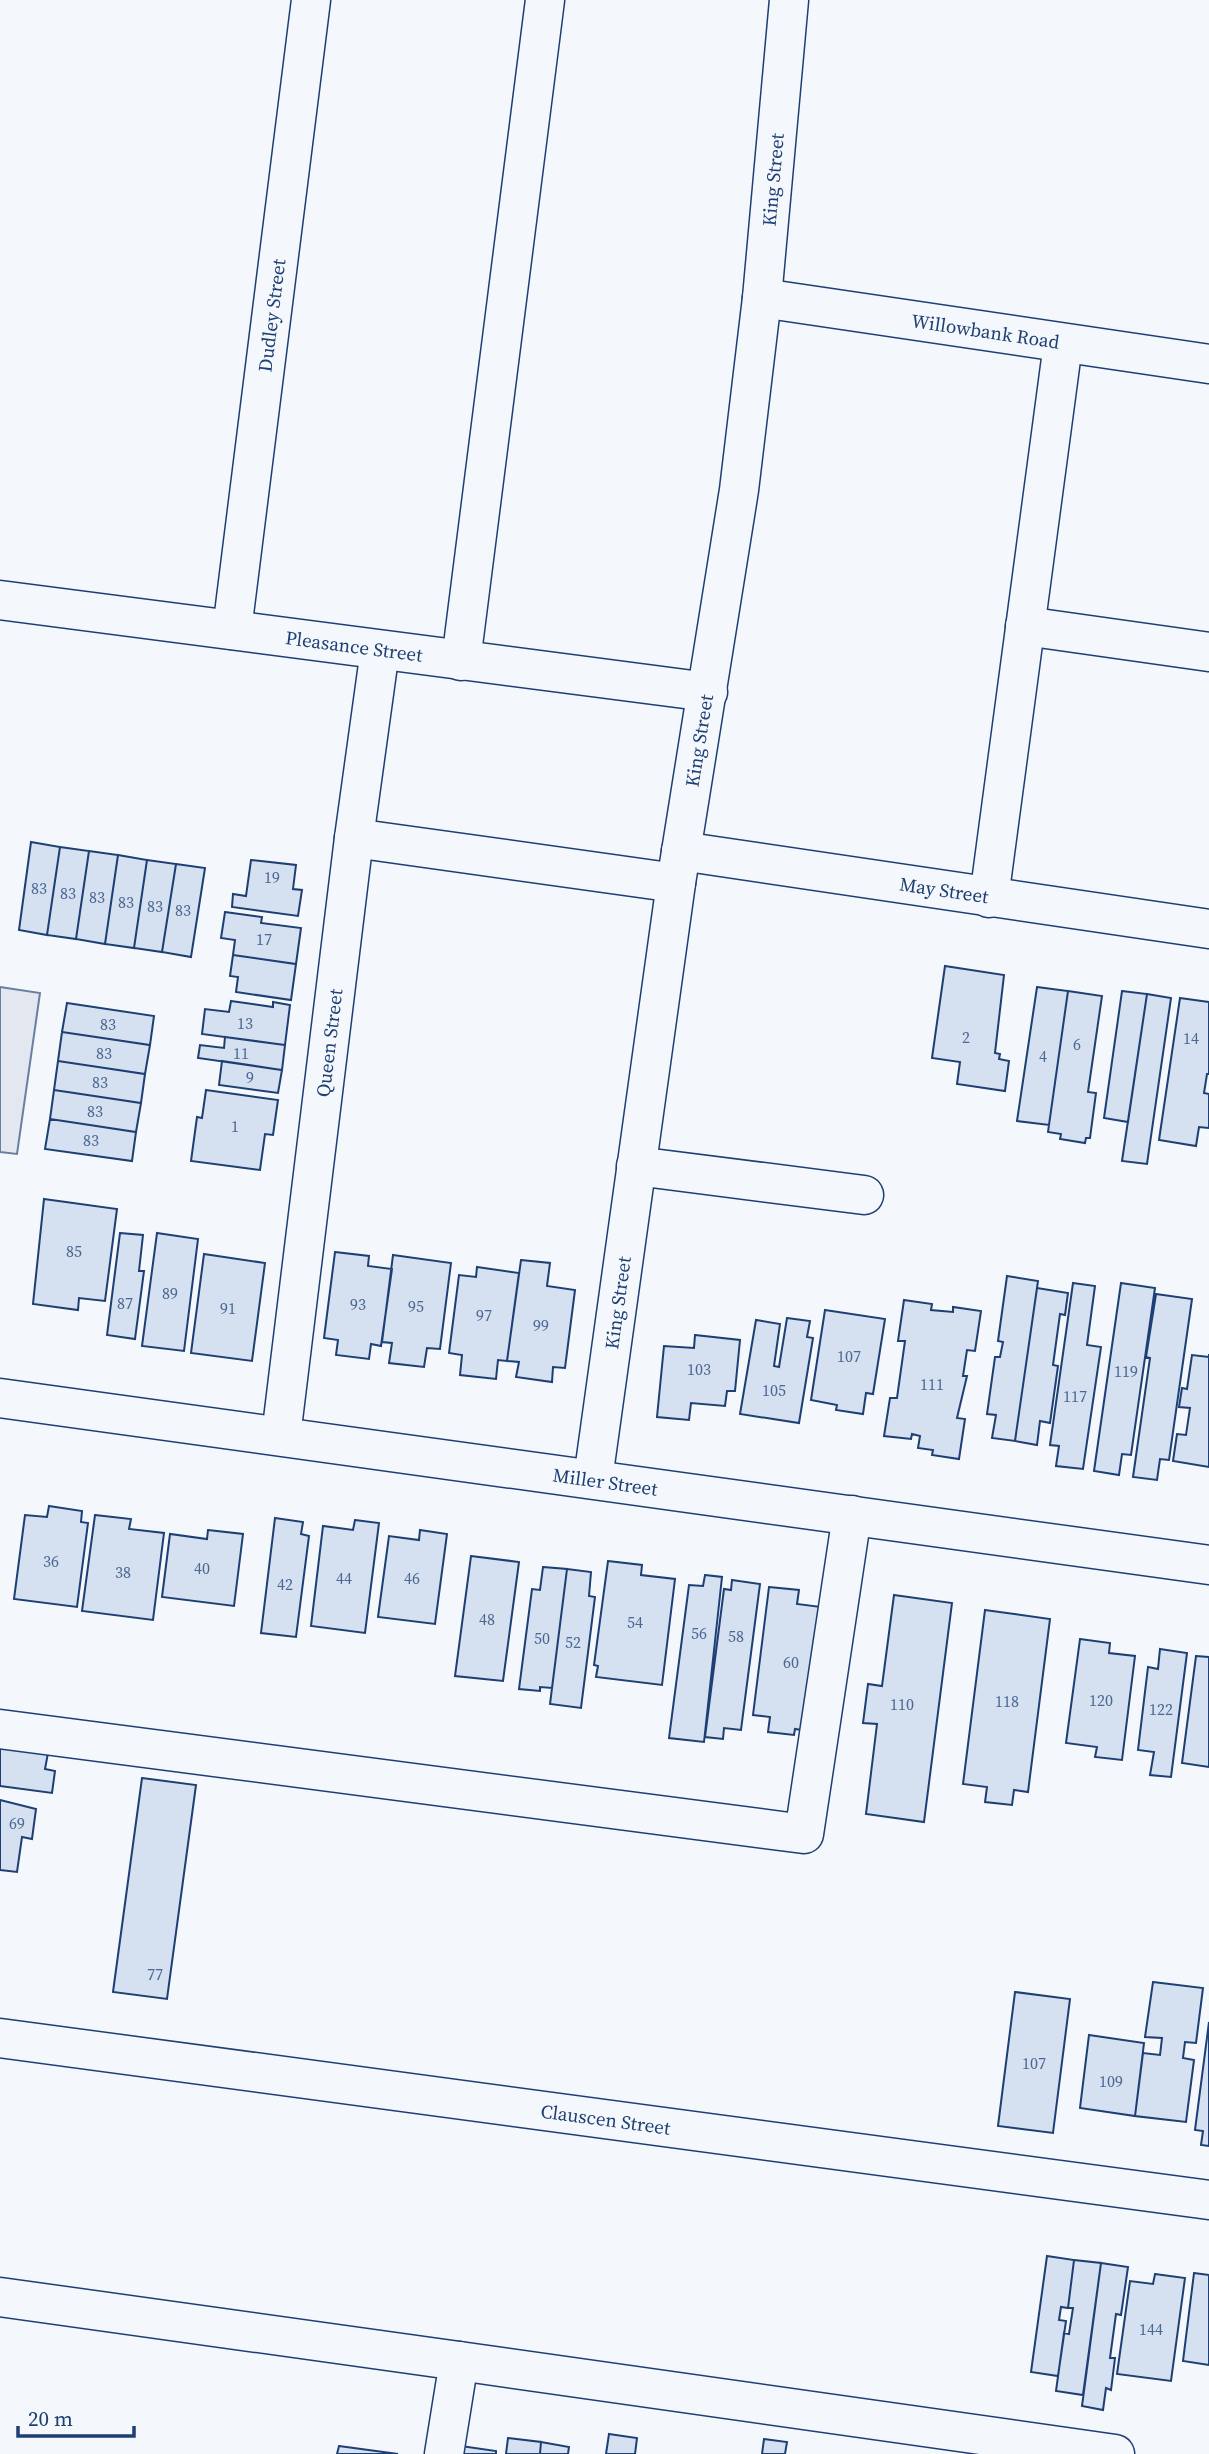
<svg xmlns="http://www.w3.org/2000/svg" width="1209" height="2454" font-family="'Source Serif 4',serif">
	<rect width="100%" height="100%" fill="#f4f7fb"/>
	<path fill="#e3e8f0" stroke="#687fa3" stroke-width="2" d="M0,987L40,993L17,1154L0,1152Z"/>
	<path fill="#d5e0f0" stroke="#1d3f73" stroke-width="2" d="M31,842L60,847L47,935L19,930Z
		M60,847L89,851L76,939L47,935Z
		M89,851L118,855L105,944L76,939Z
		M118,855L147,860L134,948L105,944Z
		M147,860L176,864L162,952L134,948Z
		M251,860L296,865L293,889L302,890L298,916L232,907L233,894L246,896Z
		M176,864L205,868L191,957L162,952Z
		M225,912L262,917L261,923L301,928L296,964L233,955L235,940L221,938Z
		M233,955L296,964L291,1000L236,992L238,977L230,976Z
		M945,966L1004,975L995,1053L1000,1054L999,1059L1009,1061L1005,1091L957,1084L960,1062L932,1058Z
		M1037,987L1068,991L1049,1125L1017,1121Z
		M1068,991L1102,996L1088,1092L1096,1093L1090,1138H1086L1085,1143L1060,1139L1061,1134L1048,1132Z
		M1122,991L1147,994L1128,1122L1104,1118Z
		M1147,994L1171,998L1147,1164L1122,1161Z
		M1180,998L1209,1002V1074H1207L1204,1093L1209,1094V1128L1199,1127L1196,1146L1159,1140Z
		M231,1001L273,1007V1002L290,1005L285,1045L202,1034L205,1009L229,1012Z
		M67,1003L154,1016L150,1045L62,1032Z
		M62,1032L150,1045L145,1074L58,1061Z
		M225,1037L285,1045L282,1070L198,1058L200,1045L224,1048Z
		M58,1061L145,1074L141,1103L54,1090Z
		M222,1061L282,1070L278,1093L219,1085Z
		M54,1090L141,1103L136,1132L50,1119Z
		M206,1090L278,1100L273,1135L265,1134L260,1170L191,1161L197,1117L202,1118Z
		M50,1119L136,1132L132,1161L45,1149Z
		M44,1199L117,1209L105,1301L79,1298L78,1310L33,1304Z
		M120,1233L143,1235L139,1271H144L135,1339L107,1335Z
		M157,1233L198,1239L184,1351L142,1346Z
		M335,1252L369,1256L368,1266L392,1269L381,1346L371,1344L369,1359L336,1355L338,1340L324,1338Z
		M204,1254L265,1263L252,1361L191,1353Z
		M393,1255L451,1263L440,1349L427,1348L424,1367L389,1363L392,1343L382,1342Z
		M521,1260L550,1263L547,1286L575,1290L565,1368L553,1367L552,1382L516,1377L519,1362L507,1361Z
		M477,1267L519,1273L507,1361L498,1360L496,1379L460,1375L462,1355L449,1353L459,1275L476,1277Z
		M1007,1276L1038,1281L1015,1441L992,1438L996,1415L987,1414L995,1357H1000L1003,1342L998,1341Z
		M1073,1283L1095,1286L1087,1345L1101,1347L1083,1469L1056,1466L1059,1446L1050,1445Z
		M1121,1283L1155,1288L1131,1455L1122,1454L1119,1475L1094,1471Z
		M1037,1288L1068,1293L1065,1315L1060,1314L1053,1365L1058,1366L1050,1423L1040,1421L1037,1445L1015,1441Z
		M1156,1294L1192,1299L1169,1460L1160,1459L1157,1480L1133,1477L1150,1358L1146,1357Z
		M904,1300L932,1304L931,1310L953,1312V1307L981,1311L975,1351L967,1350L963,1376H967L957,1418L965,1419L959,1459L932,1455L933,1450L918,1448L920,1436L912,1434L911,1439L884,1436L890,1398H897L905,1341H898Z
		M825,1310L885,1319L873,1394L866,1393L863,1414L836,1410L837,1405L811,1400Z
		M787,1318L810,1321L807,1337L813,1338L799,1423L740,1414L756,1320L780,1324L774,1366L779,1367Z
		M695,1335L740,1340L735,1391H727L725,1406L691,1403L689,1420L657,1417L664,1346L694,1348Z
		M1209,1354V1467L1173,1461L1177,1434L1186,1435L1190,1408L1179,1407L1182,1388L1187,1389L1192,1355L1209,1357Z
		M49,1506L82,1511L81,1522L88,1523L77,1607L14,1599L25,1515L47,1517Z
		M95,1515L131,1519L129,1529L164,1533L153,1620L82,1611Z
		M275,1518L303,1522L301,1534L309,1536L296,1637L261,1633Z
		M355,1520L379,1523L365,1633L311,1626L323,1526L353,1530Z
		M208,1530L243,1534L234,1606L162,1597L170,1534L207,1539Z
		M420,1530L447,1534L435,1624L378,1617L389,1536L419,1540Z
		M471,1556L519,1562L503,1681L455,1676Z
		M608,1561L642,1565L641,1575L675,1579L662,1685L596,1677L598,1666L594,1665Z
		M543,1567L567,1569L552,1688L540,1687V1691L519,1689L532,1589L540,1590Z
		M567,1569L591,1572L589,1596L595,1597L581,1708L550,1704Z
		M705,1575L722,1577L704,1742L669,1738L689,1585L703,1586Z
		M732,1580L760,1584L741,1730L724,1728L723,1739L705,1737L724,1589L731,1590Z
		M769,1587L799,1590L797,1604L829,1608L814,1732L795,1729L794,1735L768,1732L770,1717L753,1715Z
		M894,1595L952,1603L924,1822L866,1814L877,1724L863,1723L868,1684L882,1686Z
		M985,1610L1050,1619L1028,1792L1014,1790L1012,1805L985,1802L987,1787L963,1784Z
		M1080,1639L1110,1643L1109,1653L1135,1656L1122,1760L1095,1757L1097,1747L1066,1743Z
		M1160,1649L1187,1653L1171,1777L1150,1775L1154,1752L1138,1750L1148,1667L1158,1669Z
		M1196,1656L1209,1657V1767L1182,1763Z
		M0,1745L48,1753L45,1769L55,1771L52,1793L0,1786Z
		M142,1778L196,1785L167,1999L113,1992Z
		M0,1800L36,1809L32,1839L22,1837L17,1872L0,1870Z
		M1153,1982L1203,1988L1196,2043L1185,2042L1183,2058L1194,2060L1186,2122L1135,2116L1143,2053L1160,2055L1162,2038L1145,2037Z
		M1015,1992L1070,1999L1053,2133L998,2126Z
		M1209,2022V2146L1201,2145L1203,2131L1195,2130Z
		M1089,2035L1144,2043L1135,2116L1080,2108Z
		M1047,2256L1074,2260L1068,2308L1061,2307L1059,2320L1066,2321L1058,2376L1031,2372Z
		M1074,2260L1101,2263L1083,2395L1056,2391L1064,2333L1069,2334L1073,2308H1068Z
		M1101,2263L1128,2267L1121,2315L1116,2314L1110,2358H1115L1111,2390L1106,2388L1103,2410L1082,2406Z
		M1194,2273L1209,2275V2365L1183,2361Z
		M1155,2274L1185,2278L1171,2381L1117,2374L1130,2281L1153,2284Z
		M609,2434L637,2438L635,2454H606Z
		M508,2438L541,2442L540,2454H506Z
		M764,2439L787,2442L785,2454H762Z
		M541,2442L569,2447L568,2454H540Z
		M339,2446L398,2454H337Z
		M461,2446L496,2451V2454H460Z"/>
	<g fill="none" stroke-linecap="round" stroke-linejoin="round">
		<defs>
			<g id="minor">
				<path id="s1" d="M762,298L1209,364"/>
				<path id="s2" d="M0,600L708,692"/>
				<path d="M1025,626L1209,652"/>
				<path id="s3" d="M232,630L311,0"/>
				<path d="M461,661L545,0"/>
				<path d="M354,838L676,883"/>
				<path id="s4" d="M681,851L1209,929"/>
				<path d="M989,898L1063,344"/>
				<path d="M636,1166L864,1195"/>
				<path id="s5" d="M0,1398L1209,1565"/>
				<path id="s6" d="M281,1436L354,838L380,650"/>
				<path id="s7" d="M593,1479L676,883L739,490L762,298L789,0"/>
				<path d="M0,1729L804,1834L852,1515"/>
				<path id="s8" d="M0,2038L1209,2200"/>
				<path d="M0,2297L459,2361L444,2454"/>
				<path d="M459,2361L1115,2454"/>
			</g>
		</defs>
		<use href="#minor" stroke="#1d3f73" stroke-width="41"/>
		<use href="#minor" stroke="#f4f7fb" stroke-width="38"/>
	</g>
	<g text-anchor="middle" stroke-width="5" stroke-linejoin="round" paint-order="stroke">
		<g font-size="16" fill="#4b6792">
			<text x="272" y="883">19</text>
			<text x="39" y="894">83</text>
			<text x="68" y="899">83</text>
			<text x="97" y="903">83</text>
			<text x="126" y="908">83</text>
			<text x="155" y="912">83</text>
			<text x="183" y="916">83</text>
			<text x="264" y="945">17</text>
			<text x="245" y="1029">13</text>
			<text x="108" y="1030">83</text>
			<text x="966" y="1043">2</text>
			<text x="1191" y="1044">14</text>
			<text x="1077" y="1050">6</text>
			<text x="104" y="1059">83</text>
			<text x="241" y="1059">11</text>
			<text x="1043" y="1062">4</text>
			<text x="250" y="1083">9</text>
			<text x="100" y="1088">83</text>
			<text x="95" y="1117">83</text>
			<text x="235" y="1132">1</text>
			<text x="91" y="1146">83</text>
			<text x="74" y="1257">85</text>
			<text x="170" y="1299">89</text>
			<text x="125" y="1309">87</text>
			<text x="358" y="1310">93</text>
			<text x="416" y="1312">95</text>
			<text x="228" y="1314">91</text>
			<text x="484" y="1321">97</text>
			<text x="541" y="1331">99</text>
			<text x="849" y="1362">107</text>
			<text x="699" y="1375">103</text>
			<text x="1126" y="1377">119</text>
			<text x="932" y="1390">111</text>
			<text x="774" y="1396">105</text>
			<text x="1075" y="1402">117</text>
			<text x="51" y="1567">36</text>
			<text x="202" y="1574">40</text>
			<text x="123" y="1578">38</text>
			<text x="344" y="1584">44</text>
			<text x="412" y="1584">46</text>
			<text x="285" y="1590">42</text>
			<text x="487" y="1625">48</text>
			<text x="635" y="1628">54</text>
			<text x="699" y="1639">56</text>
			<text x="736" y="1642">58</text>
			<text x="542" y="1644">50</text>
			<text x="573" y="1648">52</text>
			<text x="791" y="1668">60</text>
			<text x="1101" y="1706">120</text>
			<text x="1007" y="1707">118</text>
			<text x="902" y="1710">110</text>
			<text x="1161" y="1715">122</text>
			<text x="17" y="1829">69</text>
			<text x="155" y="1980">77</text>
			<text x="1034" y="2069">107</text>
			<text x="1111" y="2087">109</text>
			<text x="1151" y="2335">144</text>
		</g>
		<g font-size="19" fill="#1d3f73" stroke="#f4f7fb">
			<text dy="7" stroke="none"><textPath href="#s7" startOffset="1312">King Street</textPath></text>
			<text dy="7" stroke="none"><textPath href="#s3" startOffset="317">Dudley Street</textPath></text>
			<text dy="7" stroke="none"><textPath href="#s1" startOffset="226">Willowbank Road</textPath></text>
			<text dy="7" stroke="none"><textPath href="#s2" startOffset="357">Pleasance Street</textPath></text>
			<text dy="7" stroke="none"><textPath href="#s7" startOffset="746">King Street</textPath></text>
			<text dy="7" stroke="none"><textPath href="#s4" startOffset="266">May Street</textPath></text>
			<text dy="7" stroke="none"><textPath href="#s6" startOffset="396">Queen Street</textPath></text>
			<text dy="7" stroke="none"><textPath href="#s7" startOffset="178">King Street</textPath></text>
			<text dy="7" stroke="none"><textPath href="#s5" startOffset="611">Miller Street</textPath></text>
			<text dy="7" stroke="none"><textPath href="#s8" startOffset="611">Clauscen Street</textPath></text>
		</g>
	</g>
	<path d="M18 2426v10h116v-10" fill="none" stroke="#1d3f73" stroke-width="3.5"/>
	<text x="28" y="2426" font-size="21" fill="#1d3f73" stroke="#f4f7fb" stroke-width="5" paint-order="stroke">20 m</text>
</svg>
